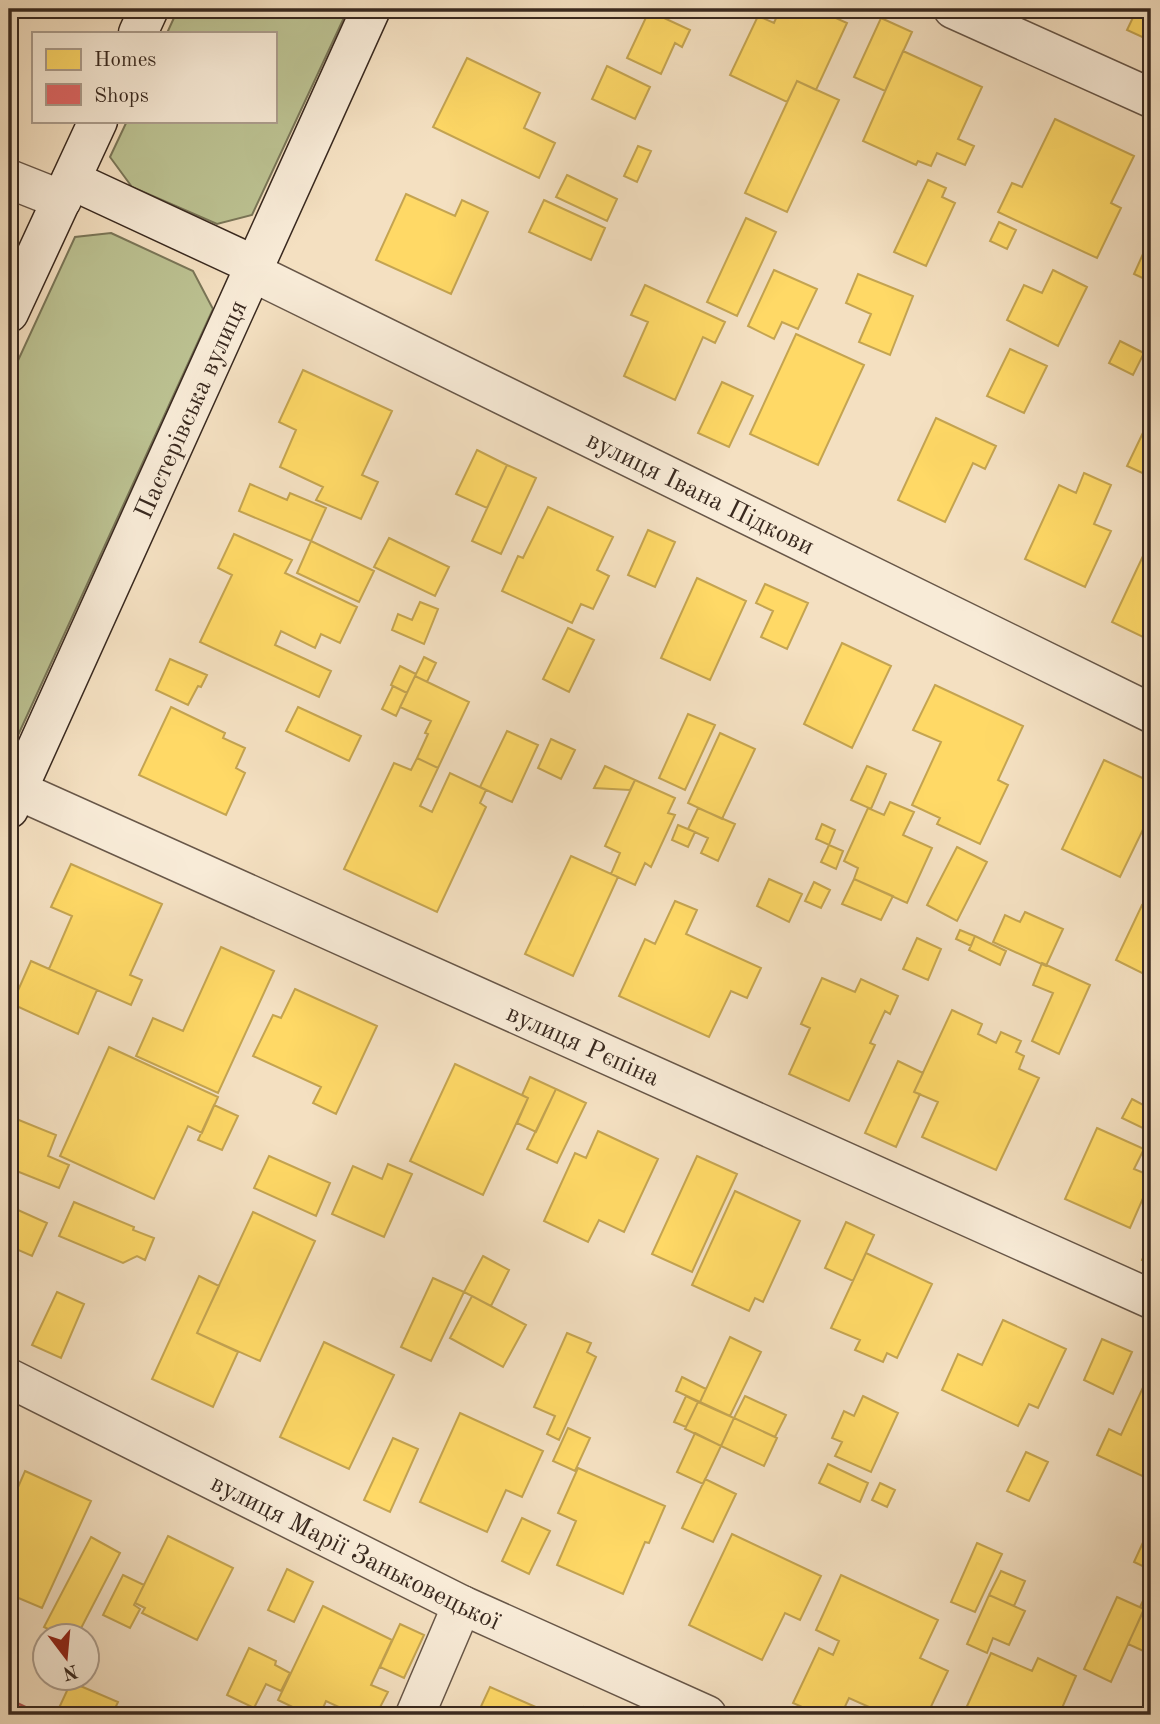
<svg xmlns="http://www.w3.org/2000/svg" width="1160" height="1724" font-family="'Old Standard TT',serif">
	<rect width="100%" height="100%" fill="#f4e0c1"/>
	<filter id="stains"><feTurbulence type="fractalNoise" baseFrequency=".00286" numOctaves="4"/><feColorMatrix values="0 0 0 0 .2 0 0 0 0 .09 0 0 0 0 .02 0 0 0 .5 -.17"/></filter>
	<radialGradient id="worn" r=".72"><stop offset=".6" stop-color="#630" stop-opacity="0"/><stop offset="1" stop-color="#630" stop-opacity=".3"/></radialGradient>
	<path fill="#bcc292" stroke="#7a7658" stroke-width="2" d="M178,9H348L252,215L217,224L132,187L110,157L127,121H275V33H167Z
		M111,233L193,271L213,309L9,755V380L75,237Z"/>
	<path fill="#ffd966" stroke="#c4a451" stroke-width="2" d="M9,9H19L9,32Z
		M780,9H816L847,23L816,90L797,81L787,102L730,75L758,16L774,23Z
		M1137,9H1151V41L1127,30Z
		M649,11L690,30L682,47L675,43L661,74L627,58Z
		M881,18L912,32L885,91L854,77Z
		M903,51L982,87L958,139L974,146L965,165L937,153L931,166L918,161L916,165L863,141Z
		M467,58L540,93L524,128L555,143L539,178L433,127Z
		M607,66L650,87L635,119L592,99Z
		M797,81L839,100L787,212L745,193Z
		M1055,119L1134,156L1111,203L1121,208L1097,258L998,212L1012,183L1022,187Z
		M638,146L651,151L637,182L624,176Z
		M567,175L617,199L607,221L556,197Z
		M928,180L946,188L942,197L955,203L926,266L894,252Z
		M406,194L455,216L462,200L488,212L451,294L376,260Z
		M544,200L605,228L591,260L529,232Z
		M746,218L776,232L737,316L707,302Z
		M999,222L1016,230L1007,249L990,241Z
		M1151,236V282L1134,274Z
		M774,270L817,289L798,329L782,322L774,339L748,326Z
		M1053,270L1087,287L1058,346L1007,320L1024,285L1042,293Z
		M858,274L913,296L890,355L859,342L871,314L846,303Z
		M645,285L725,322L715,343L703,337L675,400L624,376L648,322L631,315Z
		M796,334L864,365L818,465L750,434Z
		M1120,341L1144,353L1133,375L1109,363Z
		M1010,349L1047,366L1024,413L987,396Z
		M303,370L392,411L362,475L378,482L361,519L316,500L323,487L280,467L296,430L279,422Z
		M722,382L753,396L729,447L698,433Z
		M1151,416V477L1127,466Z
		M936,418L996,446L985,469L973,463L945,522L898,500Z
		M477,450L507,465L487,508L456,494Z
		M507,465L536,478L501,554L472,541Z
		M1084,473L1111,485L1094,524L1111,531L1085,587L1025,559L1059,485L1076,493Z
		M250,484L287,500L290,493L326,508L311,541L239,511Z
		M548,507L613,537L597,570L609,576L593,609L581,604L572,623L502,591L518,556L523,558Z
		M648,530L675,542L655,587L628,575Z
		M234,534L292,560L285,573L357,607L340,643L321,634L315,648L281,631L275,645L331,671L319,697L200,642L232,575L218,568Z
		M389,538L449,567L435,596L374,567Z
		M1151,539V624L1145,638L1112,622Z
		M311,541L374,571L359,602L297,573Z
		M697,578L746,601L710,680L661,658Z
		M765,584L808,603L787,649L761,637L773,611L756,603Z
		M420,602L438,609L424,644L392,630L398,614L412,620Z
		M568,628L594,640L569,692L543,679Z
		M842,643L891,666L852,748L804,724Z
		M424,657L436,663L427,682L415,676Z
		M170,659L207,675L201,687L198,686L188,705L156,690Z
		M400,666L416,674L407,693L391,685Z
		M415,676L469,702L438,768L417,758L428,734L425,733L431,721L400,707Z
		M935,685L1023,726L998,780L1008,785L980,844L937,824L940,818L912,805L941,742L913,730Z
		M393,686L407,693L396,716L382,709Z
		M171,707L225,733L223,738L245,748L236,768L245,773L226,815L139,775Z
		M298,707L361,736L349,761L286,731Z
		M688,714L715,725L685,790L659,778Z
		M507,731L538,745L512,802L480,787Z
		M720,733L755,749L722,819L688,803Z
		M551,739L575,750L561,779L538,768Z
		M417,758L438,768L420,806L432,812L450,773L486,790L480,803L486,807L437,912L344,869L394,763L411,770Z
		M1104,760L1151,782V813L1120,877L1062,849Z
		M605,766L635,780L630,790L594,788Z
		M867,766L886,774L871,809L851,800Z
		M635,780L675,798L668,813L675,815L651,867L645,863L635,885L611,874L620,853L605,846Z
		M890,802L914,812L903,835L932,848L907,903L854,879L858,868L844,861L868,808L884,815Z
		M698,808L735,824L718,861L701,853L708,838L688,829Z
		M822,824L835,830L829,845L816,839Z
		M678,825L695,832L688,847L672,840Z
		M829,845L843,851L836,869L821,862Z
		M957,847L987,862L957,921L927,905Z
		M571,856L618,877L573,976L525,954Z
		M71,864L162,904L130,975L142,980L131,1005L49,969L72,916L51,907Z
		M769,879L802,894L789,922L757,906Z
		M854,879L893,896L881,920L842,904Z
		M814,882L830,890L821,908L805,901Z
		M675,901L697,910L686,934L761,968L747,998L731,991L709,1037L619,996L645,939L655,944Z
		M1142,905L1151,909V970L1148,976L1116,960Z
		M1025,912L1063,929L1046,966L993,942L1005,915L1020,922Z
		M960,930L975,936L971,946L956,939Z
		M975,936L1006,951L1000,965L969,950Z
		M917,938L941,949L928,980L903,969Z
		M221,947L274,971L218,1093L136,1056L153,1018L183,1031Z
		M31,961L97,990L78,1034L12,1004Z
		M1042,963L1090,985L1059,1054L1032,1041L1053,993L1033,985Z
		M822,978L855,992L861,979L898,996L890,1014L885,1011L870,1043L875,1045L849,1101L789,1074L810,1028L801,1024Z
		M295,989L377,1026L336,1114L313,1103L321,1087L253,1056L273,1015L281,1018Z
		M952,1010L982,1024L978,1034L996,1043L1001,1032L1021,1041L1016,1052L1024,1056L1019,1069L1039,1078L996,1170L922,1137L938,1102L914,1092Z
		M109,1047L218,1097L202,1133L188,1126L154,1199L60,1156Z
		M898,1061L923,1073L914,1092L920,1094L896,1147L865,1133Z
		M455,1064L528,1098L483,1195L410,1161Z
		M530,1077L556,1089L536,1132L517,1123L528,1098L522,1095Z
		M556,1089L586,1103L557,1163L527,1149Z
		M1132,1099L1151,1109V1132L1122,1118Z
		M214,1105L238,1116L222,1150L198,1140Z
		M9,1116L56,1135L48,1156L69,1165L59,1188L9,1168Z
		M1097,1128L1144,1149L1134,1169L1151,1176V1180L1130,1228L1065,1199Z
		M598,1131L658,1159L624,1232L599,1220L588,1242L544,1221L575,1153L586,1158Z
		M269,1156L330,1183L316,1216L254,1188Z
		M697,1156L737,1174L692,1272L652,1254Z
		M388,1164L412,1174L384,1237L332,1214L353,1166L382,1179Z
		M735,1191L800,1221L763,1302L755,1298L749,1311L692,1285Z
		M74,1202L134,1227L133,1230L154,1238L145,1260L137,1256L123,1263L59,1236Z
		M9,1206L47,1223L32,1256L14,1248L9,1261Z
		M253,1212L315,1241L260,1361L197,1333Z
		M846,1222L874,1235L853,1281L825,1268Z
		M1151,1241V1264L1142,1260Z
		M866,1253L932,1284L897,1358L887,1353L883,1362L855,1350L860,1340L831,1328Z
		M483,1256L509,1270L491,1306L464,1292Z
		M9,1266L18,1271L10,1290H9Z
		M199,1276L219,1286L197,1333L238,1352L213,1407L152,1379Z
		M433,1278L464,1292L431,1361L401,1347Z
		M57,1292L84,1304L61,1358L32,1345Z
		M472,1296L526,1325L503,1367L450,1338Z
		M1003,1320L1066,1349L1038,1408L1029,1404L1018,1426L942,1390L958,1354L982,1365Z
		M567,1333L591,1343L587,1352L596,1357L559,1440L547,1434L555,1416L534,1407Z
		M730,1337L761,1352L730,1416L700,1402Z
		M1102,1339L1132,1352L1113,1394L1084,1380Z
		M324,1342L394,1375L349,1469L280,1437Z
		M682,1377L706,1389L700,1402L676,1391Z
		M1145,1383L1151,1386V1480L1097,1455L1109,1429L1121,1435Z
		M686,1396L698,1402L686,1427L674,1422Z
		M745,1396L786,1415L775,1437L734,1418Z
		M863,1396L898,1413L871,1472L835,1456L842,1442L832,1438L844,1411L854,1416Z
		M698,1402L734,1418L721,1446L685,1429Z
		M460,1413L543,1451L522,1497L506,1490L487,1532L420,1502Z
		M734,1418L777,1438L764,1466L721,1446Z
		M568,1428L590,1438L575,1471L553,1461Z
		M695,1433L721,1446L703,1484L677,1472Z
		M393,1438L418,1449L390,1512L364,1500Z
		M1026,1452L1048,1462L1029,1501L1007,1491Z
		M828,1464L868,1483L860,1502L819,1483Z
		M578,1468L665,1506L649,1543L645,1542L623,1594L557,1565L576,1521L558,1513Z
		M25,1471L91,1501L42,1608L9,1594V1569L14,1557L9,1554V1508Z
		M705,1479L736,1494L713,1542L682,1528Z
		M880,1483L895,1490L887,1507L872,1500Z
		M522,1518L550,1531L529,1574L502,1561Z
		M1151,1525V1570L1134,1562Z
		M732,1534L821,1576L800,1620L785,1613L762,1660L689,1625Z
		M168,1536L233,1568L197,1640L142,1613L145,1608L135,1603Z
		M91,1537L120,1553L77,1636H62L44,1627Z
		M977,1543L1002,1554L975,1612L951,1602Z
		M287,1569L313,1582L294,1622L268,1610Z
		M1001,1571L1025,1581L1014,1606L989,1595Z
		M123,1575L144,1585L134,1605L140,1609L130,1628L103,1615Z
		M841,1575L938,1620L920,1658L948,1671L927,1715H887L849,1698L841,1715H820L793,1703L819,1648L833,1655L839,1641L816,1630Z
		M1149,1588L1151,1589V1612L1140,1607Z
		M989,1595L1025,1611L1009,1645L993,1638L987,1653L967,1644Z
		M1117,1597L1144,1609L1111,1682L1084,1669Z
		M323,1606L392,1640L371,1685L388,1692L376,1715H356L326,1701L320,1715H309L278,1700Z
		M1142,1614L1151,1618L1150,1654L1128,1644Z
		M400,1624L424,1635L404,1678L380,1667Z
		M249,1648L276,1661L275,1665L290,1673L281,1691L266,1684L254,1708L227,1695Z
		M991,1653L1032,1671L1038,1658L1076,1676L1059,1715H963Z
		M71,1682L118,1702L112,1715H76L59,1708Z
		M490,1687L554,1715H477Z
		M584,1707L603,1715H581Z"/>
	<path fill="#e06666" stroke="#ae5451" stroke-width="2" d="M9,1699L30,1709L27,1715H9Z"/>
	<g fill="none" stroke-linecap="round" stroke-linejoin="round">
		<defs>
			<g id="minor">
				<path d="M953,9L1151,98"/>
				<path d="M9,179L62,200"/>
				<path id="s1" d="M252,272L1151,713"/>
				<path id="s2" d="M17,790L1151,1299"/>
				<path id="s3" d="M9,1378L462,1605L707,1715"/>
				<path d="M415,1715L462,1605"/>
			</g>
			<g id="secondary">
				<path d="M138,33L149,9"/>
				<path d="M71,180L254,265"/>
				<path d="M9,313L98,121"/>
				<path id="s4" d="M9,809L371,9"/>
			</g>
		</defs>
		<use href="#minor" stroke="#685748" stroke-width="41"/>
		<use href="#secondary" stroke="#39291f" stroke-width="41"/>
		<use href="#minor" stroke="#f8ebd7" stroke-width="38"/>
		<use href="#secondary" stroke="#f8ebd7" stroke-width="38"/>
	</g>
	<g text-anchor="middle" stroke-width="7" stroke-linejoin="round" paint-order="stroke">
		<g font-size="26" fill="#39291f" stroke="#f8ebd7">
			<text dy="9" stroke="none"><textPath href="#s4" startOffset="439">Пастерівська вулиця</textPath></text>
			<text dy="9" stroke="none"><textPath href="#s1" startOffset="500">вулиця Івана Підкови</textPath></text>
			<text dy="9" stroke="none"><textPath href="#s2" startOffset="621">вулиця Рєпіна</textPath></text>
			<text dy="9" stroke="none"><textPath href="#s3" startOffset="388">вулиця Марії Заньковецької</textPath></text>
		</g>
	</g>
	<rect width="1160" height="1724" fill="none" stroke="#f4e0c1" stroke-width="35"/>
	<rect x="10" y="10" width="1139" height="1703" fill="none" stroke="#39291f" stroke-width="3.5"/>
	<rect x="18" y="18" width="1125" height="1689" fill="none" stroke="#39291f" stroke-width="2"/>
	<rect x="32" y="32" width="245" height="91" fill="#f8ebd7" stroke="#ac9d8d" stroke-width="2"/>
	<rect x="46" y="49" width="35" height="21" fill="#ffd966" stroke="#ac9d8d" stroke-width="2"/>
	<text x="94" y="66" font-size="21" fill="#39291f">Homes</text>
	<rect x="46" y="84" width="35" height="21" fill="#e06666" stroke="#ac9d8d" stroke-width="2"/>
	<text x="94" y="102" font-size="21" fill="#39291f">Shops</text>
	<g transform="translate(66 1657) rotate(164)"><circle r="33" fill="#f8ebd7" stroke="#ac9d8d" stroke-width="2"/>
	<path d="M0-5L12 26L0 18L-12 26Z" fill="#8f2418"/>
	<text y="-10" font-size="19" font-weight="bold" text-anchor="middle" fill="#39291f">N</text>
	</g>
	<rect width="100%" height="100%" filter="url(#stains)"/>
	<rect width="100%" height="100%" fill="url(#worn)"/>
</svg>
